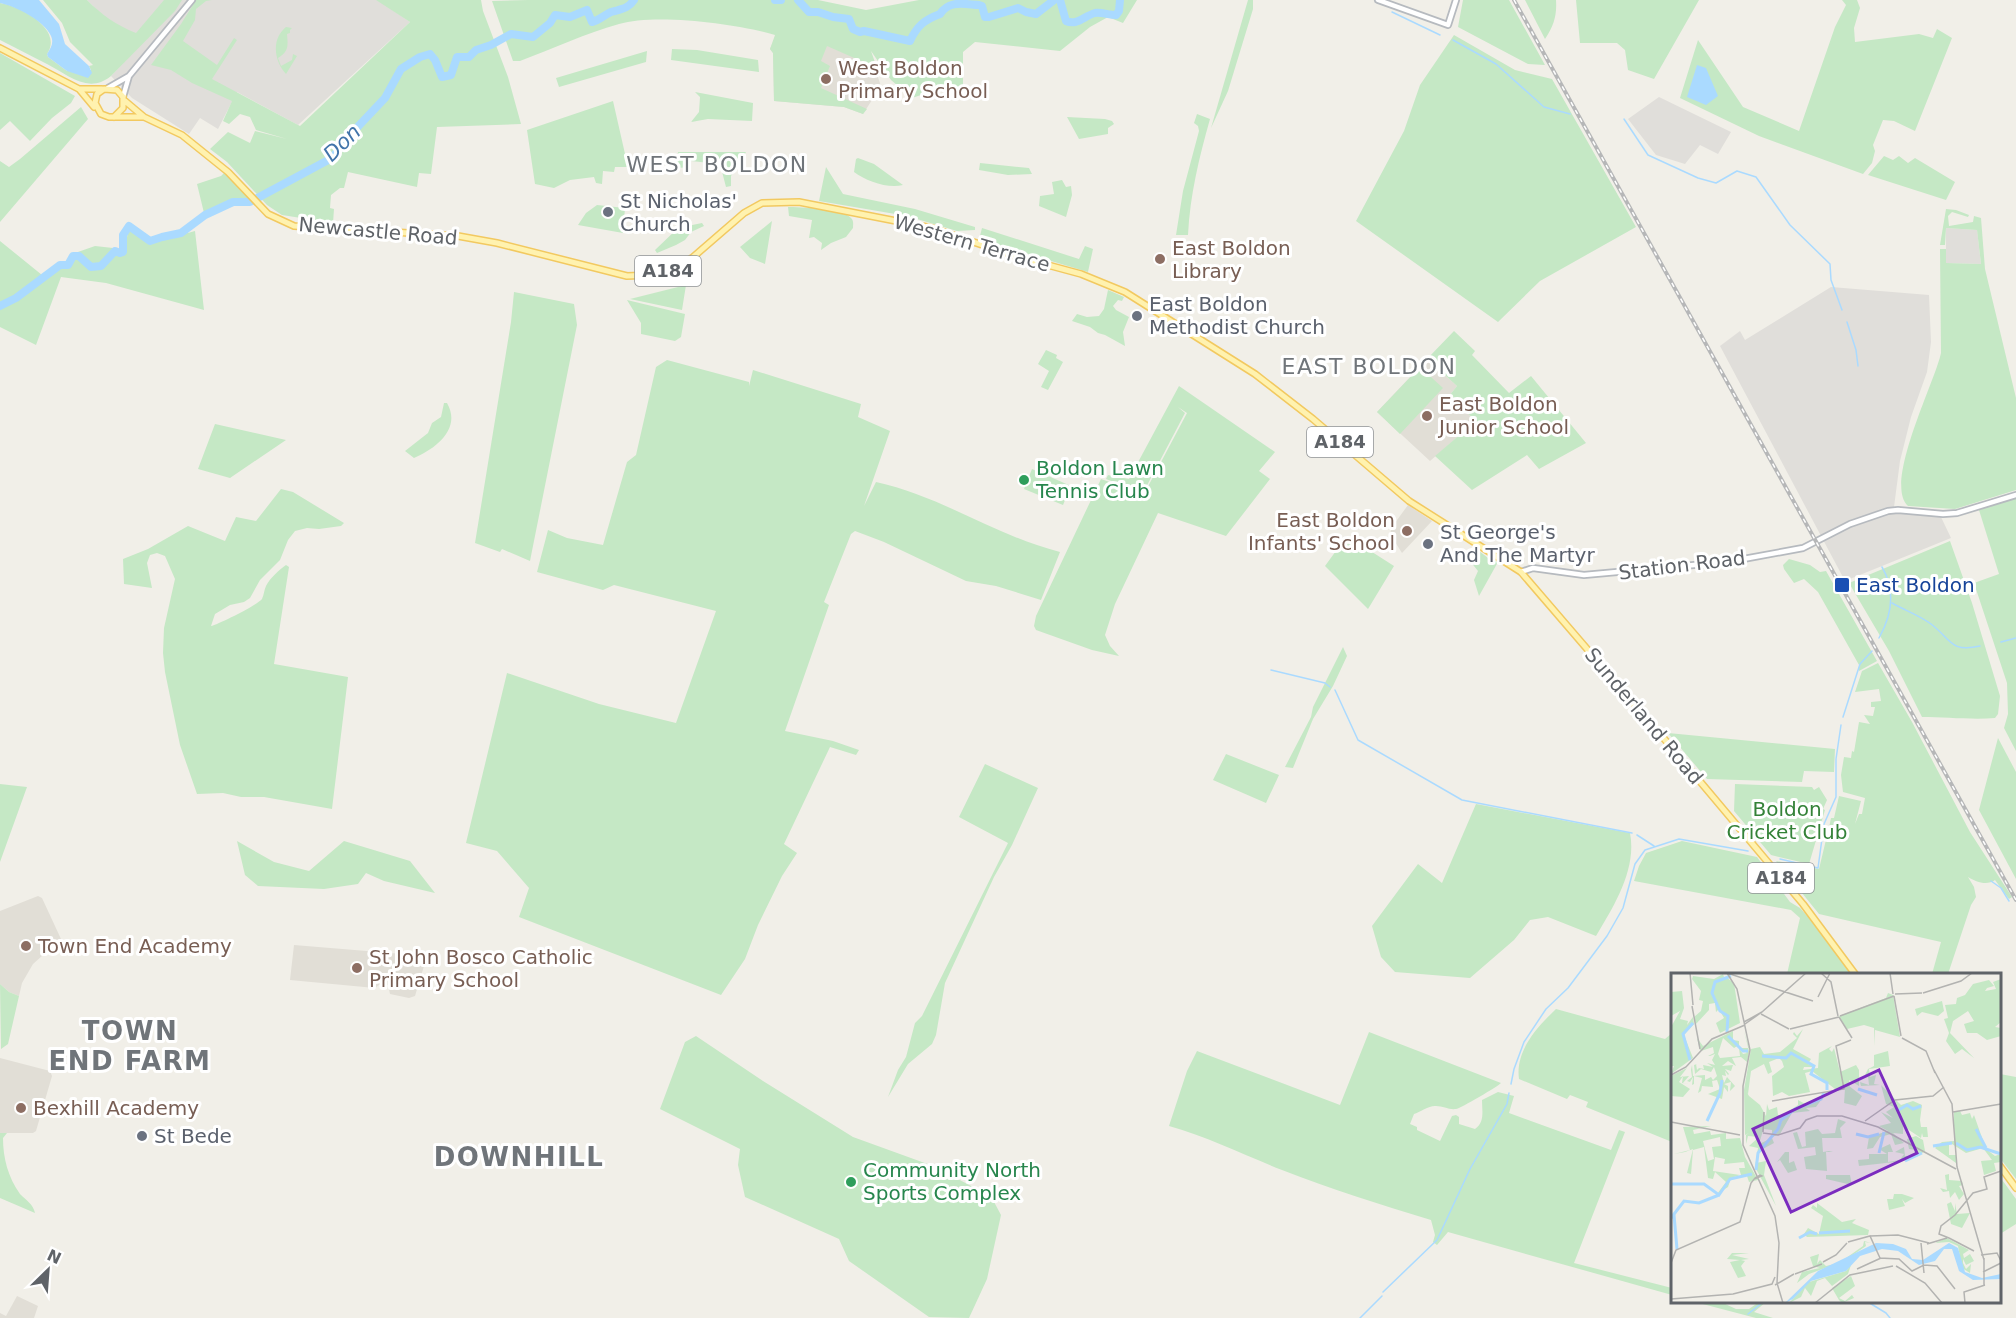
<svg xmlns="http://www.w3.org/2000/svg" width="2016" height="1318" font-family="'DejaVu Sans',sans-serif">
	<rect width="100%" height="100%" fill="#f1efe8"/>
	<path fill="#e0deda" d="M87,0H378L410,22L298,125L237,92L218,129L200,118L189,134L132,98L111,76L146,39L118,26L103,16Z
		M1659,97L1731,132L1718,154L1700,145L1685,164L1656,155L1628,119Z
		M1946,228L1977,230L1981,264L1946,263Z
		M1831,287L1929,295L1931,342L1927,372L1911,417L1900,461L1894,507L1941,517L1951,538L1845,581L1720,346L1740,331L1745,340Z"/>
	<path fill="#e1ded6" d="M776,35L868,49L881,86L863,114L844,107L774,101L773,53L770,49Z
		M1427,359L1457,386L1449,396L1476,421L1430,461L1377,412Z
		M1408,505L1432,521L1402,553L1390,534L1392,527Z
		M38,896L42,898L61,939L33,964L22,983L19,996L9,992L0,984V911Z
		M294,945L427,956L415,996L409,998L390,994L388,985H379L375,988L290,980Z
		M0,1058L50,1071L52,1076L36,1131L33,1133H0Z
		M17,1296L38,1306L34,1318H0V1313L6,1316Z"/>
	<path fill="#c5e8c5" d="M43,0H87C102,15 116,25 136,33L164,0H182L175,11L111,76C88,95 67,74 47,64C31,56 16,48 0,40V3C20,6 64,29 47,54L48,57L67,71L91,70L89,66L93,65L70,42L62,23Z
		M196,0H212L206,1L196,9L195,20L183,41L217,65L234,38L237,40L212,79L300,126L410,22L376,0H481L483,11L508,77L521,124L437,127L431,174L419,173L417,187L348,172L344,188H340L331,195L330,208L334,209L333,223L282,215L267,205L227,162L210,149L228,132L250,143L255,131L287,139L256,130L250,117L240,114L229,124L223,121L232,101L192,83L171,70L151,65L181,24Z
		M528,0H818L866,10L919,0H1137L1123,23L1108,17L1090,27L1060,51L975,42L963,52V91L936,90L912,98L891,80L871,51L877,68L827,46L821,61L830,66L821,88L867,109L863,114L844,107L774,101L773,53L770,49L775,35C739,24 656,13 619,24C586,33 552,49 520,61H513L492,1Z
		M1248,0H1253V9L1228,91L1211,128Z
		M1463,0H1509L1545,65L1528,64L1458,27Z
		M1525,0H1556C1557,15 1554,26 1545,39Z
		M1576,0H1699L1654,79L1628,70L1625,50L1617,43H1580Z
		M1842,0H1857L1860,8L1854,28L1855,42L1919,34L1933,38L1937,29L1952,38L1915,131L1894,121L1883,120L1873,145L1875,151L1872,163L1863,174L1759,136L1680,98L1698,40L1743,107L1799,131L1835,27L1846,5Z
		M286,27L292,28L290,30V33L287,34C288,45 289,52 278,58L281,66L292,60L293,54L297,56L286,74C274,61 271,39 286,27Z
		M1454,35L1515,70L1552,79L1636,227L1540,281L1498,322L1356,221L1404,131L1420,85Z
		M672,49L697,50L758,60L759,72L671,60Z
		M647,51L646,62L559,87L556,78Z
		M0,53L75,96L71,103L52,118L30,141L10,121L0,130Z
		M695,92L753,103L752,121L708,119L691,122L699,112L700,97Z
		M613,101L628,167H615L614,172L603,171L602,184L596,183L594,177L570,180L554,188L535,184L527,130Z
		M81,107L88,119L0,222V161L9,167L20,159Z
		M1197,114L1210,119C1199,158 1190,195 1188,235H1176L1183,191L1199,131L1198,126L1194,123Z
		M1067,117L1105,119L1112,121L1114,124L1108,128V134L1079,139Z
		M678,152H746L731,176V186L726,187L720,164L691,161V167L677,168Z
		M1884,156L1893,160L1899,156L1908,163L1915,158L1955,182L1946,200L1868,175Z
		M858,158L874,164L903,185C888,189 866,181 854,172L856,159Z
		M980,163L1029,168L1032,174L1008,175L979,170Z
		M826,167L843,194L915,209L975,227V230L957,231L907,216L819,201Z
		M224,173L250,200L222,203L204,213L197,184L221,176Z
		M1062,180L1066,187L1071,186L1072,195L1066,217L1039,206L1040,196L1054,194L1052,182Z
		M597,205L625,208L623,233L578,225L586,213Z
		M788,207C799,207 845,209 851,218C854,221 853,224 853,228L846,237L831,243L821,250L822,243L814,237L809,238L812,220L789,216Z
		M1946,209L1956,210L1969,215L1968,217L1952,212L1948,216L1949,226L1973,222L1974,216L1981,218L1985,269L2016,398V490L1955,509L1908,506C1883,484 1935,382 1941,353L1940,249H1946V263L1981,264L1977,230L1946,228L1945,245H1940Z
		M772,221L765,264L750,258L740,247Z
		M702,223L704,226L691,232L685,240L676,245L657,253L655,250L678,228Z
		M982,228L1079,259L1085,246L1093,249L1088,272L984,241L980,236Z
		M131,229L148,243L152,244C164,237 181,235 195,231L204,310L106,283L61,277L36,345L0,327V308L15,300L60,267L69,265L75,257C81,259 82,263 87,266C99,275 108,261 115,253L121,255L125,252L128,230Z
		M0,241L42,275L15,296L0,303Z
		M95,246L113,248L98,265L90,264L85,257L75,253Z
		M686,285L682,310L630,299Z
		M1108,290L1124,297L1122,301L1118,300L1113,306L1116,310L1129,317L1123,332L1125,346L1105,335L1098,333L1090,327L1072,321L1077,314L1087,317L1099,316L1104,309Z
		M514,292L574,304L577,325L530,561L502,549L500,552L475,543L511,322Z
		M627,300L685,314L681,337L675,341L641,334V323Z
		M1454,331L1475,351L1472,355L1509,393L1531,376L1586,443L1539,469L1527,455L1472,490L1435,456L1476,421L1449,396L1457,386L1427,359Z
		M1046,350L1057,355L1056,358L1063,362L1048,390L1041,387L1049,371L1038,364Z
		M667,360L749,382V386L753,370L861,404L858,417L890,431L864,506L876,482C941,496 996,536 1060,552L1041,600L996,586L966,581L884,542L855,531L851,534L824,602L829,605L785,731L833,741L859,750L856,755L830,747L784,844L797,853L782,876L758,925L745,959L721,995L519,917L529,888L497,851L466,843L507,673L599,704L676,723L716,611L614,585L603,590L537,572L548,530L567,538L603,545L627,462L636,455L656,367Z
		M1420,367L1443,388L1400,434L1377,412Z
		M1179,386L1275,452L1259,471L1270,479L1226,536L1158,513L1115,604L1105,635L1110,646L1119,656L1092,650L1036,630L1034,626L1036,616L1101,479L1144,494L1187,413L1178,407L1185,413L1143,493L1106,479L1108,475L1129,479Z
		M444,403H447C462,429 435,449 414,458L405,451L428,433L432,423L441,417Z
		M215,424L286,440L230,478L198,469Z
		M1032,469L1071,486L1063,505L1024,489Z
		M281,489L293,492L344,523L341,526L319,529L307,528L295,531L288,540L280,560L260,580L250,598L244,602L230,605L215,614L211,626C219,624 257,605 262,599C264,595 264,590 266,586C270,578 279,570 286,565L289,567L274,664L348,677L332,809L264,797H241L223,793L197,794L180,745L165,672L163,653L164,628L175,579L165,556L157,553L150,555L147,563L152,588L124,584L123,559L148,549L188,526L225,541L236,517L256,521Z
		M2016,497V751L2004,728L2008,714L2007,683L1974,583L1999,574L1979,510Z
		M1950,541L1972,603L2000,696L1998,714L1995,718C1973,720 1945,717 1922,717L1889,651L1849,583Z
		M1344,543L1369,550L1394,566L1368,609L1325,566L1341,544Z
		M1479,551L1488,558L1498,562L1479,596L1474,580L1478,571L1470,561L1475,553Z
		M1789,559L1810,565L1820,572L1826,571L1877,661L1859,671V665L1818,592L1804,579L1794,583L1784,569L1783,565Z
		M1343,647L1347,656L1333,686L1313,719L1293,768L1285,767L1311,717L1313,707Z
		M1878,663L1912,722L1970,832L2012,897L2009,899L1995,880C1987,886 1976,882 1968,877L1974,887L1976,897L1971,905L1948,974H1932L1941,942L1819,914L1776,861L1819,869L1830,823L1831,818H1834L1839,796L1861,801L1855,824L1859,814H1862L1865,798L1843,792L1841,775L1844,757L1851,758L1852,751L1854,752L1859,722L1870,724L1864,715L1873,716L1875,707H1871V702L1881,701L1879,689L1855,692L1862,671Z
		M1668,733L1835,749L1834,772L1804,771L1802,782L1707,779Z
		M1998,738L2016,772V879L1979,810Z
		M1226,754L1279,775L1266,803L1213,780Z
		M985,764L1038,788L1012,845L994,877L945,983L936,1035L932,1044L908,1064L888,1097L898,1070L906,1057L915,1023L922,1016L1008,843L959,817Z
		M0,784L27,787L0,862Z
		M1735,784L1812,787L1814,790L1819,787L1827,800L1823,809L1825,810L1809,864L1771,855L1734,811Z
		M1476,804L1630,833C1637,869 1614,906 1596,936L1548,917L1530,920L1514,940L1470,978L1395,972L1381,957L1372,926L1418,864L1442,883Z
		M237,841L274,862L309,871L344,841L410,861L435,893L384,881L366,873L358,884L324,889L258,886L245,875Z
		M1682,841L1757,857L1790,902L1800,908L1810,919L1851,974H1787L1800,918L1791,910L1634,881L1639,866L1646,853Z
		M0,984L9,992L19,996L8,1044L1,1049Z
		M1556,1009L1665,1039L1672,1033V1142L1586,1107L1588,1102L1570,1095L1567,1099L1519,1079C1515,1051 1537,1027 1556,1009Z
		M1369,1032L1501,1083C1500,1085 1460,1109 1456,1109C1449,1110 1443,1106 1436,1106C1430,1105 1420,1112 1414,1114L1410,1124L1417,1127V1130L1440,1141L1452,1116L1456,1115L1459,1117V1124L1475,1129C1485,1122 1482,1111 1482,1100L1498,1092L1514,1096L1509,1113L1611,1150L1619,1130L1625,1132L1574,1263L1672,1288V1295L1448,1232L1437,1245L1433,1242L1435,1235L1431,1220C1381,1205 1331,1189 1282,1170C1244,1155 1208,1137 1169,1126L1187,1071L1197,1051L1340,1105Z
		M696,1036L763,1081L853,1137L933,1166L994,1198L993,1200L1001,1215L987,1279L969,1318L929,1317L849,1261L839,1239L745,1197L738,1165L740,1149L660,1109L685,1042Z
		M2000,1074L2016,1077V1179L2000,1158Z
		M0,1133H7L3,1138C3,1158 8,1177 20,1194C26,1200 33,1204 35,1213L0,1198Z
		M2000,1177L2016,1199V1224L2000,1234Z
		M1695,1302H1721L1736,1309H1749L1759,1302H1766L1754,1312L1773,1318H1756Z"/>
	<path fill="#aadaff" d="M0,0H39L59,24L65,44L89,66L92,73L88,78L67,71L48,57L47,54C51,48 54,43 51,36C45,21 15,6 0,3Z
		M1697,65L1706,68L1718,96L1706,105L1687,97Z"/>
	<g fill="none" stroke-linecap="round" stroke-linejoin="round">
		<path stroke="#aadaff" stroke-width="1.5" d="M1392,12L1440,35
			M1453,40L1496,64L1544,107L1570,114
			M1624,119L1648,155L1698,178L1716,183L1737,171L1756,177L1790,225L1830,264L1831,280L1842,310
			M1847,322L1856,350L1858,366
			M1892,603C1904,610 1919,615 1931,624C1951,639 1950,653 1980,646
			M1879,638C1892,615 1896,591 1882,567
			M2001,642L2016,638
			M1271,670L1325,683L1330,687
			M1335,690L1358,740L1462,800L1632,833
			M1843,717L1860,664L1872,651
			M1637,835L1654,846
			M1780,859L1818,868L1824,824L1836,797V759L1841,725
			M1991,881L2001,888L2009,901
			M1511,1084L1514,1069L1524,1042L1546,1009L1568,988L1607,936L1623,908L1635,864L1645,850L1679,839L1748,851
			M1383,1292L1437,1240L1470,1169L1507,1104L1509,1093
			M1868,1302L1886,1313L1890,1318
			M1748,1314L1763,1302
			M1360,1318L1382,1296"/>
		<path stroke="#aadaff" stroke-width="8" d="M775,0H781
			M798,0L809,12H818L833,17L849,19L853,29L860,32L864,31L910,41C917,26 924,20 940,14C949,0 963,4 979,5L982,6L985,17H989L1018,8L1026,12L1036,14L1054,0
			M1060,0L1066,21C1077,26 1084,16 1095,13C1101,12 1109,15 1116,15L1119,11L1120,0
			M0,306L16,298L60,265H68L73,256H79L91,267L101,266L115,251L120,253L123,252V235L129,226L150,241L162,237L181,233L205,215L233,202H250L332,158L350,135L385,98L401,69L420,57L430,54L435,60L442,77L451,75L457,57H469L476,50L491,45L511,34L533,37L550,23L555,15L570,17L587,10L592,22C600,20 604,15 611,12C621,9 628,9 634,0"/>
		<defs>
			<path id="secondary" d="M1378,0L1448,25L1456,0
				M108,88L129,76L192,0
				M123,97L129,76
				M1521,572L1533,568L1584,575L1727,562L1803,548L1850,524L1888,511L1898,510L1943,514L1957,513L2016,495"/>
			<path id="primary" d="M0,48L79,89H102
				M79,89L94,107
				M125,101L144,117
				M114,117L123,108V97L117,90L104,89L97,94L95,103L101,114L109,117H144L182,135L228,172L268,214L294,226L458,236L497,243L627,276L651,275L673,270L692,258L744,213L762,203L799,202L932,228L1018,257L1081,274L1125,292L1255,374L1313,419L1409,501L1521,572L1661,735L1803,904L1855,974
				M2000,1166L2016,1188"/>
		</defs>
		<use href="#secondary" stroke="#b6babf" stroke-width="8"/>
		<use href="#primary" stroke="#f2c960" stroke-width="8"/>
		<use href="#secondary" stroke="#fff" stroke-width="4.5"/>
		<use href="#primary" stroke="#fff2af" stroke-width="5"/>
		<defs>
			<path id="rail" d="M1514,0L2016,900"/>
		</defs>
		<use href="#rail" stroke="#b6b7b8" stroke-width="4"/>
		<use href="#rail" stroke="#fff" stroke-width="1.5" stroke-dasharray="4.5" stroke-linecap="butt"/>
	</g>
	<g fill="#8d6e63" stroke="#fff" stroke-width="2">
		<circle cx="826" cy="79" r="6"/>
		<circle cx="1160" cy="259" r="6"/>
		<circle cx="1427" cy="416" r="6"/>
		<circle cx="1407" cy="531" r="6"/>
		<circle cx="26" cy="946" r="6"/>
		<circle cx="357" cy="968" r="6"/>
		<circle cx="21" cy="1108" r="6"/>
	</g>
	<g fill="#6b7280" stroke="#fff" stroke-width="2">
		<circle cx="608" cy="212" r="6"/>
		<circle cx="1137" cy="316" r="6"/>
		<circle cx="1428" cy="544" r="6"/>
		<circle cx="142" cy="1136" r="6"/>
	</g>
	<g fill="#2e9e5b" stroke="#fff" stroke-width="2">
		<circle cx="1024" cy="480" r="6"/>
		<circle cx="851" cy="1182" r="6"/>
	</g>
	<rect fill="#1a4fb4" stroke="#fff" stroke-width="2" x="1834" y="577" width="16" height="16" rx="3"/>
	<g text-anchor="middle" stroke-width="6" stroke-linejoin="round" paint-order="stroke">
		<g fill="#fff" stroke="#8f9295" stroke-width="1.5">
			<rect x="635" y="256" width="66" height="30" rx="4.5"/>
			<rect x="1307" y="427" width="66" height="30" rx="4.5"/>
			<rect x="1748" y="863" width="66" height="30" rx="4.5"/>
		</g>
		<g font-size="18" font-weight="bold" fill="#5f6368">
			<text x="668" y="277">A184</text>
			<text x="1340" y="448">A184</text>
			<text x="1781" y="884">A184</text>
		</g>
		<g font-size="20" fill="#785e54" stroke="#fff" text-anchor="start">
			<text x="838" y="75">West Boldon<tspan x="838" dy="23">Primary School</tspan></text>
			<text x="1172" y="255">East Boldon<tspan x="1172" dy="23">Library</tspan></text>
			<text x="1439" y="411">East Boldon<tspan x="1439" dy="23">Junior School</tspan></text>
			<text x="1395" y="527" text-anchor="end">East Boldon<tspan x="1395" dy="23">Infants' School</tspan></text>
			<text x="38" y="953">Town End Academy</text>
			<text x="369" y="964">St John Bosco Catholic<tspan x="369" dy="23">Primary School</tspan></text>
			<text x="33" y="1115">Bexhill Academy</text>
		</g>
		<g font-size="20" fill="#5b616d" stroke="#fff" text-anchor="start">
			<text x="620" y="208">St Nicholas'<tspan x="620" dy="23">Church</tspan></text>
			<text x="1149" y="311">East Boldon<tspan x="1149" dy="23">Methodist Church</tspan></text>
			<text x="1440" y="539">St George's<tspan x="1440" dy="23">And The Martyr</tspan></text>
			<text x="154" y="1143">St Bede</text>
		</g>
		<g font-size="20" fill="#5f6368" stroke="#fff">
			<text transform="translate(378 231) rotate(5)" y="7">Newcastle Road</text>
			<text transform="translate(972 243) rotate(16)" y="7">Western Terrace</text>
			<text transform="translate(1682 565) rotate(-7)" y="7">Station Road</text>
			<text transform="translate(1644 716) rotate(50)" y="7">Sunderland Road</text>
		</g>
		<g font-size="20" fill="#27864d" stroke="#fff" text-anchor="start">
			<text x="1036" y="475">Boldon Lawn<tspan x="1036" dy="23">Tennis Club</tspan></text>
			<text x="863" y="1177">Community North<tspan x="863" dy="23">Sports Complex</tspan></text>
		</g>
		<g font-size="20" fill="#164399" stroke="#fff" text-anchor="start">
			<text x="1856" y="592">East Boldon</text>
		</g>
		<g font-size="20" fill="#348238" stroke="#fff">
			<text x="1787" y="816">Boldon<tspan x="1787" dy="23">Cricket Club</tspan></text>
		</g>
		<g font-size="21" font-style="italic" fill="#4174aa" stroke="#fff">
			<text transform="translate(342 143) rotate(-44)" y="7">Don</text>
		</g>
		<g font-size="22" letter-spacing="1.5" fill="#70757a" stroke="#fff">
			<text x="717" y="172">WEST BOLDON</text>
			<text x="1369" y="374">EAST BOLDON</text>
		</g>
		<g font-size="26" font-weight="bold" letter-spacing="1.5" fill="#70757a" stroke="#fff">
			<text x="130" y="1040">TOWN<tspan x="130" dy="30">END FARM</tspan></text>
			<text x="519" y="1166">DOWNHILL</text>
		</g>
	</g>
	<g transform="translate(1671 973)">
		<rect width="330" height="330" fill="#f1efe8"/>
		<path d="M52,1L53,4L50,6L55,4L63,10L69,50L49,60L45,50L53,45L48,36L45,39L44,30L38,31V37L25,51L23,44L30,38L32,28L28,27L30,18L21,6L22,3L43,6ZM330,6V49L324,54L330,55V63L316,67L306,60H296L293,51L303,48L297,38L282,48L279,60L303,85L291,76L284,81L275,68L278,60L273,46L277,45L274,32L285,31L286,25L294,22L302,11L318,7L323,13L316,15L314,18L325,16L322,9ZM11,18L13,35L9,46L17,48L16,52L22,44L23,51L13,62L22,85L0,101L3,93H0V54L9,38L0,43V19ZM217,20L222,22L229,64L204,57V73L203,55L193,52L176,56L168,43L215,25ZM271,28L273,38L267,43L251,39L246,43L244,36ZM132,56L122,76L140,86L137,91L143,94H133L132,97L147,95L148,80L161,73L158,76L161,79L163,75L169,99L185,92L188,97V113L178,107L179,114L173,109L191,123L185,133L173,130L174,116H164L141,98L134,100L139,119L118,123L111,119L102,123L101,103L113,94L111,88L108,85L98,89L101,99L97,101L93,91L80,98L77,121L74,116L78,123L89,132L95,143L96,131L98,137L106,134L107,142H112L127,132V127L136,132L156,119L145,134L135,135L139,138L121,140L109,161L101,164V157L93,156L91,161L88,171L101,165L103,170L88,178L85,190L95,188L93,202L105,233L84,194L87,175L78,173L88,164L77,163L75,171V162L78,160L74,162L73,117L80,76L89,74L93,81L109,79L126,65L122,61L123,59L126,63ZM62,58V67L68,68V72L63,75L52,65L47,81L49,85L69,83L68,75L72,81L76,80L69,75H78L73,58L78,78L76,89L70,84L61,85L65,93L57,88L51,93L62,92L60,98L54,96L58,101L57,102L54,98L55,103L51,102L53,110L56,104L64,113L59,118L60,109L53,111L57,113V119L53,114L51,126L37,121L49,116L46,107L41,108L42,114L31,113L30,118L27,120L31,105L23,103V111L21,112L22,104L19,109L16,108L21,104L20,97L21,92L22,103L34,102V107L40,104L42,107L46,103L43,94L40,99L30,96L24,101L23,92L26,91H29H25L26,97L28,95L33,96L32,92L42,94L36,90L44,92L41,87L44,81L39,83H37L43,80L42,74L30,78L29,77L26,65L32,73ZM217,78L219,93L198,96L199,104L205,102L203,111L209,112L190,113L189,109L198,112L197,103L194,102L197,96L203,93V82ZM16,95L9,104L18,103L12,110L18,111L11,110L12,103L8,109L19,116L12,124L0,123V103ZM210,112L230,132L242,128L251,132L249,147L250,154H256L257,164H252L251,160L250,165L232,153V161L222,160L233,170L224,172L220,161L209,164L202,175L196,176L198,164L217,158L208,153L220,150L210,139L222,145L215,139L223,134L215,131ZM289,138L291,142L299,140L301,146L303,142L315,176L324,183L330,181V189L323,190L325,198L313,202L310,188L321,187L312,175L295,180L278,169V182H285V190L264,175L271,169L283,168V139ZM167,146L175,149L169,155L171,165H151L152,179L158,178L162,179H155L156,198L135,196L133,184L145,182L144,174L127,176L122,160L126,159L131,174L135,173L134,159L147,156L151,161L164,160ZM40,153L22,157L23,161L39,158L40,162L55,160V166L69,165L74,184L87,207L78,209L76,203L70,202L68,195H74L73,189L53,191L54,186L44,184L42,198L69,202L60,205L57,214L46,221L55,209L44,199L42,206L37,205L33,174L22,177L20,201L16,200L22,176L14,179L3,181L19,177L12,154ZM49,164L50,173L41,174L43,186L37,188L32,168ZM245,163L252,167L254,178L247,183L233,188L188,193L187,187L198,186V181H216L208,176L219,171L222,179H217V189L229,187L233,181L224,179L233,174L234,183H245L246,177L238,176L236,166ZM114,179H118V190L123,188L126,197L117,200L109,187L106,189ZM278,201V207L291,208L292,212L288,213L293,221L288,227L284,219L279,225L278,218L272,219L269,215L276,217L274,202ZM155,202H179L181,212L155,206ZM223,221H231L243,225L234,230L231,226L234,233L218,237L216,226H222ZM280,229L284,238V230L286,241L299,240L291,255L280,251L276,231ZM146,230L171,249L185,246L181,250L198,257L197,262L136,264L133,261L137,255L148,261L152,243L140,235L142,232L146,235ZM276,265L298,277L292,281L293,285L299,281L303,288L295,292L292,286V290L295,296L300,291L299,300L291,295L287,273L278,269L264,270ZM193,268L200,270L194,269L195,273L173,288L138,301L126,310L131,299L149,295L142,293L139,284L148,281L146,291L149,287L155,293L168,290L192,273ZM61,280H78L61,282L78,286L70,287L74,288L70,293L75,303L67,305L59,289L69,287L56,286ZM180,292L177,301L161,313L154,305L146,308L140,323L134,315L130,324L118,330L138,309L175,298ZM180,303L184,313L168,325L174,328L181,322L183,325L171,330L168,327L161,315Z" fill="#c5e8c5" fill-rule="evenodd"/>
		<path d="M205,270L222,271L235,276L241,286L252,287L278,270L287,275L294,299L311,305L330,301V306L302,307L288,298L281,276H273L264,288L248,292L227,278L211,276L189,283L175,298L140,308L122,326L114,330L147,298Z" fill="#aadaff"/>
		<path fill="none" stroke="#aadaff" stroke-width="3" d="M56,59L57,43L49,38L41,20L44,9L60,3M57,63L72,78H77M91,83L115,85L120,80L143,93L140,101L156,110V117M19,87L12,61L22,50M187,116L206,122M226,138L236,132L242,136L250,133M36,148L49,120L51,107M305,156L315,175M185,161L197,164L208,161M285,170L296,177L309,174L330,181M262,173L281,170M208,180L213,159M234,188L251,180M85,197L87,180L107,156L110,147L124,136L150,126L153,120M0,211H33L48,222L59,206L81,201M3,242L6,276M0,245L13,228L28,230L48,222M148,260L179,258M128,265L139,259L146,261"/>
		<path fill="none" stroke="#b3b3b1" stroke-width="1.5" d="M19,0L22,32M56,0L66,16L79,77L72,113V172L104,243L108,270L106,310L112,330M56,0L142,28M150,0L160,9L167,43M219,0L222,21M252,20L290,8L301,0M224,21L251,20M223,23L230,63M147,24L159,0M21,33L29,76M91,39L135,0M90,41L118,56M169,43L223,23M168,44L181,65M73,49L91,39L74,51M119,56L168,44M231,65L255,78L264,100M263,97L281,131L286,194M0,102L15,94L41,66L74,52M101,128L173,116L165,73L180,67M282,139L330,131M194,148L224,127L262,123L273,114M0,149L69,162M92,159L93,139M92,160L107,162L129,155L135,147L146,143H171L207,154L285,196M286,194L313,287M199,263L227,262L258,270M278,265L268,261L270,253L284,242L302,220L316,216L313,204L330,198M278,265L303,278M177,269L199,263L209,285L228,286L241,298L253,292L266,293L284,316M250,270L253,300M256,271L276,265M310,282L326,280L330,288M313,285V313M152,289L165,282L176,270M0,290L5,277L69,249L80,210L84,205L89,202L91,203L83,206M225,293L254,310L271,330M186,296L210,285M312,299L330,290M124,301L151,291M104,312L123,301M0,326L62,321L101,311L104,304M144,330L179,302L222,293M294,330L293,319L314,312"/>
		<path fill="#7b2cbf" fill-opacity="0.15" stroke="#7b2cbf" stroke-width="3" d="M208,97L246,180L120,239L82,156Z"/>
		<rect width="330" height="330" fill="none" stroke="#5f6368" stroke-width="3"/>
	</g>
	<g transform="translate(48 1270) rotate(25)" stroke="#ffffff" stroke-width="4.5" paint-order="stroke">
	<path d="M0-4.5L10 22L0 15L-10 22Z" fill="#5f6368"/>
	<text y="-9" font-size="16" font-weight="bold" text-anchor="middle" fill="#5f6368">N</text>
	</g>
</svg>
